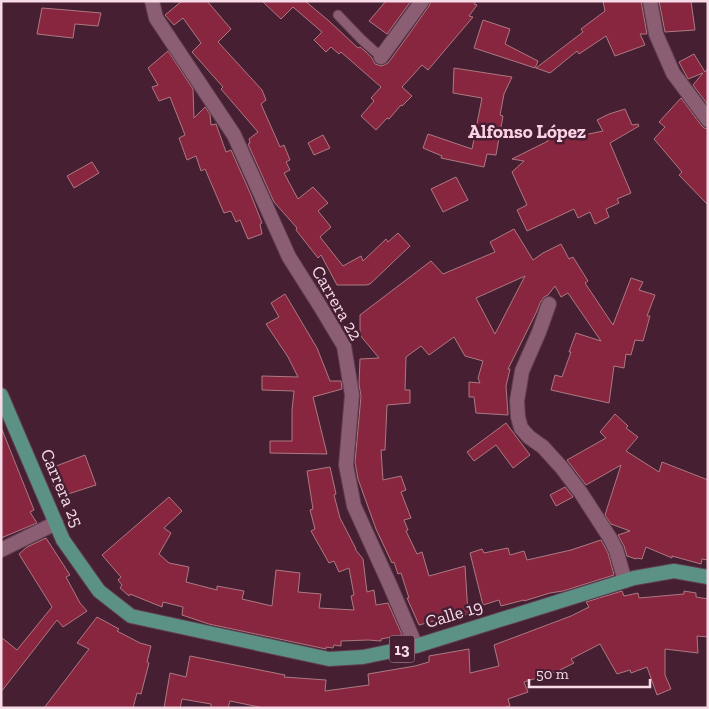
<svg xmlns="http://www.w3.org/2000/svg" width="709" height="709" font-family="'Zilla Slab',serif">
	<rect width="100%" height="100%" fill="#461f33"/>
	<path fill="#882640" stroke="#ad7981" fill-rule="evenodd" d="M182,1H207L231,29L218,42L262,90L266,100L261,104L280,147L284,145L290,160L286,162L290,170L284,173L298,199L313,187L328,203L318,211L331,227L320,237L343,266L361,256L363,261L386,239L388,242L398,233L410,246L370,284L366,285H337L321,255L318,258L296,230L297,228L274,202L248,144L250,143L249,139L258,132L221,89L223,87L192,52L201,43L183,18L174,25L165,15Z
		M262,1H305L329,21L358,48L360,47L366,52L372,58L375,64L381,66L384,65L388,63L402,44L429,6L431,1H476L474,4L477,5L469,16L473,17L428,70L422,65L402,87L412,96L402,106L401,105L389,119L387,118L376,130L361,116L374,101L371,98L381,87L341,52L339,54L331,47L326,52L314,40L322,32L293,7L281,19Z
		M386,1H411L387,34L369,21Z
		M603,1H641L647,34H640L645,45L615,56L606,36L579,54L577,51L550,73L536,68L583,32L581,29L605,11Z
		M659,1H691L695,30L665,32Z
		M42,8L67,10L101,13L98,26L75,24L73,38L37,34Z
		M483,20L510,29L505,44L538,61L535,68L474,48Z
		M168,51L193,89L194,118L205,107L210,114L211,125L216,124L226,152L231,150L251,195L262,223L260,224L262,234L248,239L240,220L236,222L231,211L224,213L205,169L201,171L196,156L187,160L179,138L185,135L170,97L159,101L152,87L158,85L148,68Z
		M694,54L705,72L708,68V105L693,85L703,73L688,79L679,62Z
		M454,68L512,77L504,94L500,115L503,116L496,155L487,154L484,167L441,158L442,156L423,148L428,134L472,149L482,98L453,93Z
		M681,98L701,125L704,128L708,129V205L679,175L682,172L654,139L665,127L659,122Z
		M625,109L632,125L638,124L639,126L610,143L631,193L617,199L619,203L606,209L609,217L595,224L590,212L578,218L574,209L527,231L517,210L527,205L512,172L524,161L512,159L548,141L547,139L562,133L565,139L603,131L597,120L609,114Z
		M323,135L330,148L314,155L308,143Z
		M92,162L99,173L74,188L67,176Z
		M456,177L468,200L443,212L431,189Z
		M514,229L533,260L543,253L561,244L569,259L573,257L588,281L585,283L613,325L631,278L643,282L639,290L655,295L647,316H650L643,341L635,340L631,355L626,354L624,368L614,366L609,403L551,390L555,375L562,377L571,352H569L576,333L601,341L568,293L561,297L555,286L548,295L544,297L541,301L536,313L508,369H510L506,386L508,415L476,413L474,397H469V382L480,383L478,378L483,361L465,356L454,337L429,355L421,346L406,357L405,390H410V403L387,405L385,450H381L383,480L401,476L406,490L401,492L411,518L404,520L408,530L406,531L417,554L422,552L429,576L465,566L468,614L453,617V616L419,625L407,598H409L401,573L398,574L394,562L392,563L376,529L358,479L355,462L361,396L359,384L360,359L379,358L360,335V315L431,261L443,274L495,252L490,242ZM525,276L495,334L476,298Z
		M285,294L317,348L330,381H341L342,389L313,397L327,454L270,453V441H292V410L294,391L262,390V376L298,377L288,357L266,324L279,317L271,303Z
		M615,414L628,426L626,428L638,437L626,451L659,472L662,462L708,480V560L702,559L701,564L672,556V558L646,547L642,559L637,558L636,559L627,556L624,546L618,535L630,531L611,524L605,515L621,465L586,485L567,460L606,438L600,432Z
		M506,423L530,455L513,468L496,445L474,461L467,452Z
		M1,427L34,510L30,512L37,523L1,538Z
		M85,455L96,485L65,495L62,488L55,491L50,476L53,475L51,468Z
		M330,467L336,494L334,495L340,518L356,549H355L363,559L367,592L374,590L376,605L388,603L402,635L381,639V641L368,640L341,641V646L334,645L333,648L326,647V649L209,624L182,615L183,607L163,602L162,607L130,594L129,596L120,588L122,585L118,580L121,577L102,555L169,497L182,511L164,528L171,533L159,554L169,563L189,567L186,582L217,590V586L244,591L242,599L272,606L276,570L300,573L298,592L321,594L319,608L354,610L351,596L354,595L349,568L339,572L334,561L329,563L311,531L315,529L310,510L313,509L307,471Z
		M565,487L573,497L556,506L550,495Z
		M46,538L70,575L66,577L80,603L87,611L63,627L57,620L1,692V637L17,650L52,607L19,554L27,547Z
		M601,540L608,553L614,575L563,591L550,593L524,601V600L501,606L499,600L483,605L470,553L482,549L484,553L508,548L510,555L524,551L527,560L571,550Z
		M622,591L624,596L638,593L639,598L684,594V591L696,593V597L708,599V637L697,636L698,653L665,649V675L671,689L657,695L647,667L631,673L630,670L617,674L600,644L571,659L574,663L556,672L524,682L528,692L508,699L510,706L502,708H264L230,701L228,708H211V704L182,699L180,708H164L170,673L186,677L190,656L285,675L284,677L326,680L325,691L369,685L368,674L415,666L429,662V656L469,649L470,673L499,666L494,645L571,616L589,607L586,602Z
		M97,617L119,629L117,631L140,643L151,646L147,662L149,663L141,694L137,693L133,708H44L89,649L77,643Z"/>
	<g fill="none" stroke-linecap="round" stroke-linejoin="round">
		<defs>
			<path id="service" d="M338,15L361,39L381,57"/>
			<path id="minor" d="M152,1L156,18L234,135L289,257L320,306L344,346L352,395L346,465L354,506L389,583L416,646
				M650,1L656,34L673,73L708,120
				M381,57L422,1
				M549,304L539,332L522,371L517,401L518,417L521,428L529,437L543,447L562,468L581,493L610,538L616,550L625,581
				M1,550L56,523"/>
			<path id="primary" d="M1,395L63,540L99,591L131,616L329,659L363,657L416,646L634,578L674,571L708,577"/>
		</defs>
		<use href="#service" stroke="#603e50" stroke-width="11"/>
		<use href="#minor" stroke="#603e50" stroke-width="16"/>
		<use href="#primary" stroke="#603e50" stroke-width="16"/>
		<use href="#service" stroke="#8c5e74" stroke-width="9"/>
		<use href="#minor" stroke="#8c5e74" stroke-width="14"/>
		<use href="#primary" stroke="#5b9285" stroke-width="14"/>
	</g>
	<g text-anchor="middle" stroke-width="5" stroke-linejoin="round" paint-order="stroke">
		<rect fill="#461f33" stroke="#c2a3b2" stroke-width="1" x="389.5" y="635.5" width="25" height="27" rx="4"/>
		<g font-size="16" font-weight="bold" fill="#f7dce8">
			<text x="402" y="655">13</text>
		</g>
		<g font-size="18" fill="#f7dce8" stroke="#461f33">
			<text transform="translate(337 303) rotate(60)" y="6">Carrera 22</text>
			<text transform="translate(62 488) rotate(67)" y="6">Carrera 25</text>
			<text transform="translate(454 614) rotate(-17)" y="6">Calle 19</text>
		</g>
		<g font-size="19" font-weight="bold" fill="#fcd2e5" stroke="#461f33">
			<text x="527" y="138">Alfonso López</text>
		</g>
	</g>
	<rect width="709" height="709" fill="none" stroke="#f7dce8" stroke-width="5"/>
	<path d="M529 679v8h121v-8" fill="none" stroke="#f7dce8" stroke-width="2.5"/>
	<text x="536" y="679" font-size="15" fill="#f7dce8" stroke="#461f33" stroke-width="4" paint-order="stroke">50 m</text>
</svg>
